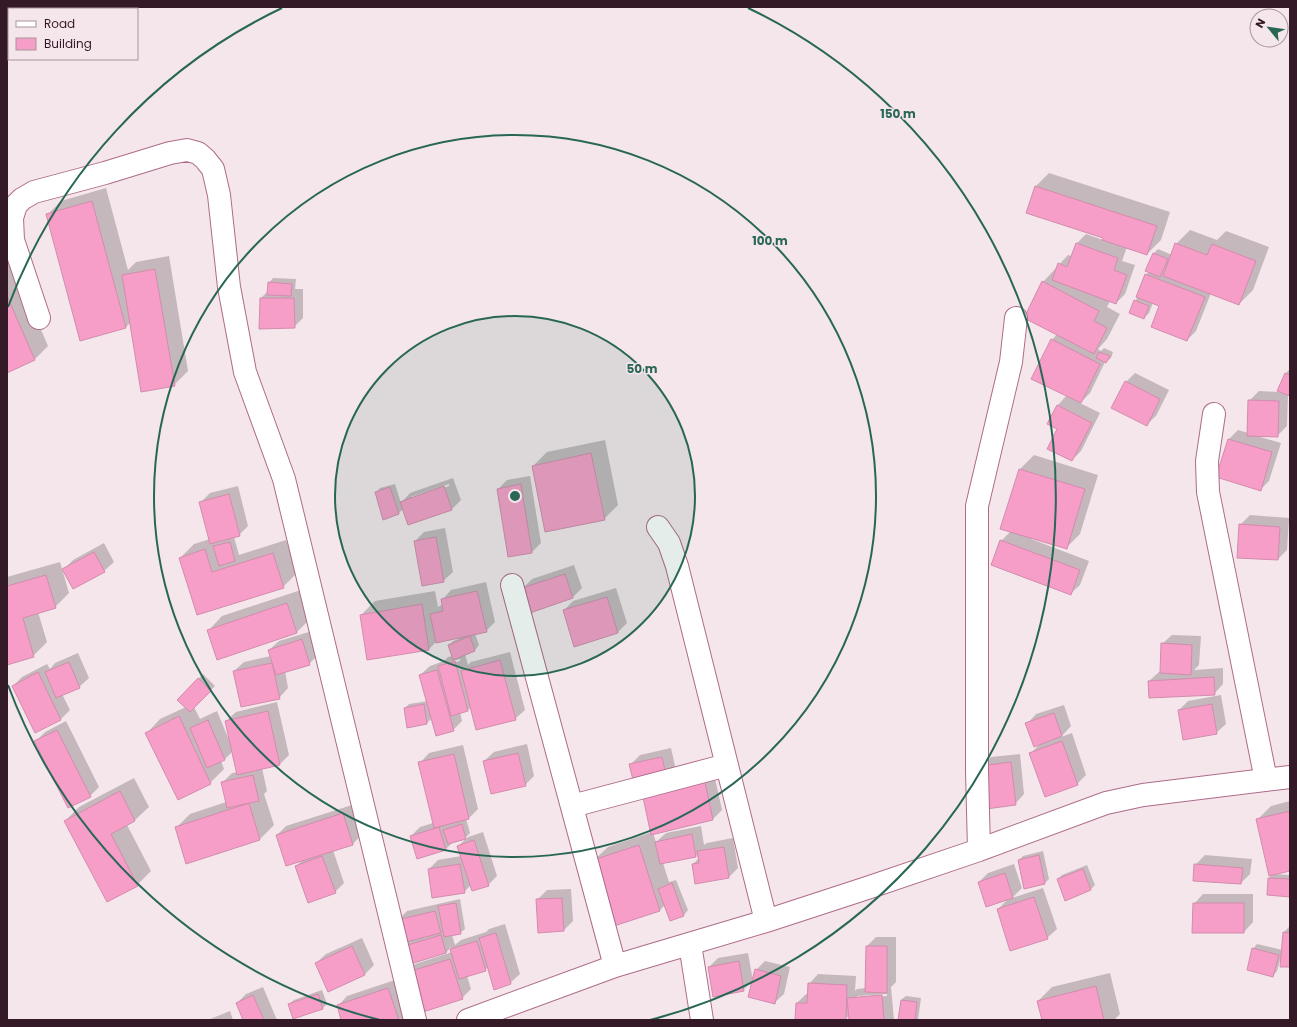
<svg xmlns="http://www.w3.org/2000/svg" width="1297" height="1027" font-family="Poppins,sans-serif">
	<rect width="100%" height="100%" fill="#f5e6ec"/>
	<path fill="#0003" fill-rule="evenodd" d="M1049,173L1170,212L1161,240L1147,254L1127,247L1122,261L1135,265L1125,294L1116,303L1110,301L1107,307L1120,314L1107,339L1098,349L1101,351L1104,348L1113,352L1111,358L1106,362H1105L1090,393L1080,403L1100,413L1081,451L1072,460L1058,429L1048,424L1058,405L1067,395L1052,340L1057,334L1043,282L1068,255L1072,256L1077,243L1086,234L1103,240L1104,238L1036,186Z
		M106,188L128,270L136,262L169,256L188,371L174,385L130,323L126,327L81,340L47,215L61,201Z
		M1190,230L1217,240L1226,231L1269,247L1253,290L1239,304L1211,293L1196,331L1187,340L1160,305L1153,303L1149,313L1144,318L1135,301L1138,297L1146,275L1149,272L1154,253L1158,249L1172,255L1176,244Z
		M7,251L48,346L34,360L7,371Z
		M273,278L296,279L295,289H303V318L294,327L261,298L268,291L269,283Z
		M1290,369V395L1288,394L1287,426L1277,436H1257L1281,443L1269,481L1260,490L1229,439L1238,430L1248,433L1249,401L1259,391L1278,392L1286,373Z
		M1135,373L1169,390L1156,416L1146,425L1126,382Z
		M605,440L618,505L604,519L533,466L547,452Z
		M1034,455L1098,475L1080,534L1066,548L1031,537V539L1089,561L1080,585L1070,594L1001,541L1011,531L1001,528L1020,469Z
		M530,476L541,543L532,552L509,556L498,489L507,480Z
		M453,478L461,500L452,509L409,524L403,509L399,513L376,493L380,488L395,484L401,503L410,493ZM449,484V486L411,499V497Z
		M238,486L248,526L239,535L234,537L239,555L286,540L297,573L283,587L198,614L180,558L194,544L210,539L201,502L210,493Z
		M1250,515L1289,518L1287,550L1278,559L1240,525Z
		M445,528L453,572L443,581L415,541L424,532Z
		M104,543L114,562L104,571L74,588L64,569L73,560Z
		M60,562L69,593L55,607L38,612L47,642L33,656L7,664V577Z
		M574,565L582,588L573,597L523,588L532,579Z
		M486,582L495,622L486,631L475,634L479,645L475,650L465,654L468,665L471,662L510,652L525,710L515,719L471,707L468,710L460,712L462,721L453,730L432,718L427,723L405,708L409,704L428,701L420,675L430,666L444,661L448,657L453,656L449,645L453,641L458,639V637L437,641L429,649L361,615L375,601L435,591L438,607L443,604L442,600L451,590ZM460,659V661L449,664V662Z
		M616,588L627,623L618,632L564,610L573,601Z
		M301,590L310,619L296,633L209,630L222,616Z
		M312,631L318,655L309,664L285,671L288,688L279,698L234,671L244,662L271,656L269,650L279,641Z
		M1172,635L1201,636L1199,665L1194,670L1223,668V684L1214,694L1149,681L1159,672H1161L1162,644Z
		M78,653L89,678L79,687L62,694L70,710L61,719L36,732L13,686L22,677L47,664L50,669L55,663Z
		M203,674L215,686L194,707L200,719L217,711L229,740L226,721L236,712L277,702L289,755L280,764L262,768L267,791L264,794L274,825L260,839L187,863L176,828L190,814L226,802L223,782L232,773L238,772L233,751L225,759L221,761L224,769L210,783L147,733L160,719L186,707L178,700Z
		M1221,695L1226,724L1216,733L1179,710L1188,701Z
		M1064,705L1071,726L1061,737L1072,733L1086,775L1077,784L1030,754L1041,743L1027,724L1036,714Z
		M66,721L99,787L90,796L36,741L45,732Z
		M527,744L534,776L525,785L484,761L494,752Z
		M463,745L478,809L469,818L466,819L470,833L465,838L453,842L445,850L411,836L420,827L433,823L420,763L429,753Z
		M671,748L676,770L667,780L630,765L640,755Z
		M1020,754L1024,794L1015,804L981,767L991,757Z
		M714,774L722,810L713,819L653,833L656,842L666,833L701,826L704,845L707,843L733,838L738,868L729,877L693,864L699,858L698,853L696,856L663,863L669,882L676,880L688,910L684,915L670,920L665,905L660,910L615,925L594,860L608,847L652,832Z
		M134,778L149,807L135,820L127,825L151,871L137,885L65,821L79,807Z
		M1290,801V870L1275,874L1290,875V896L1269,878L1273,874L1257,820L1271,806Z
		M352,805L362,834L353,844L333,850L344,883L335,892L296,866L303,860L277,835L286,826Z
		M483,832L497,876L488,885H471L464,892L429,869L438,860L461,856L458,846L468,837Z
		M1043,851L1049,879L1044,884L1019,860L1023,856Z
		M1205,855L1252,859L1250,874L1241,883L1195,865Z
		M1014,864L1022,888L1012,898L1043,888L1057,929L1047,938L998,909L1008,899L979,882L988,873Z
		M1087,865L1095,885L1090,890L1058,879L1062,875Z
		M571,889L573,921L564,930L537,900L547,890Z
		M1203,894H1253V922L1244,932L1194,904Z
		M460,899L465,929L460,933L452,935L455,945L461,940L486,932L489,929L505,924L520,974L510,983L488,967L485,970L467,976L471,989L462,998L406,974L415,964L452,952L451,947L446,953L402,947L410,940L398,920L407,911Z
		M1290,926V966L1280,960L1277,971L1273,976L1253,949L1257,944L1282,950L1284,932Z
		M876,937H896V982L891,987L894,1020H850V1015L845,1019L796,1020L797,1003L806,994H808L809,984L818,974L856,976L855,991L857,989L866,988L867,946ZM887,994V996L857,998V996Z
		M362,938L374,965L364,975L316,963L326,954Z
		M748,953L753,981L743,990L709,967L718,958Z
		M765,961L790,967L784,994L774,1003L756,970Z
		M1110,973L1120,1014L1114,1020H1043L1038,1001L1052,987Z
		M398,979L409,1012L400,1020H343L338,1006L347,996Z
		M263,987L277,1020H244L237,1003L246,994Z
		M322,990L327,1004L323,1008L294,1018L289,1004L294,1000Z
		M906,996L921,998L918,1020H899L901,1000Z
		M230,1011L233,1020H208Z"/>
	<path fill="#f69ec7" stroke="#d28cac" d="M1035,186L1157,226L1147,255L1102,240L1103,238L1026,213Z
		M92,201L126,328L80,341L46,214Z
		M1076,243L1118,258L1114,270L1127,275L1116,304L1052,280L1058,263L1067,267Z
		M1175,243L1207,255L1212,244L1256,261L1239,305L1163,276Z
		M1153,253L1168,259L1160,277L1145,271Z
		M155,269L175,386L141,392L122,275Z
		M1145,274L1205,297L1187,341L1151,327L1159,306L1136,297Z
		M1042,281L1099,311L1094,321L1107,328L1094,354L1024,318Z
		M268,282L292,284L291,296L267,295Z
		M7,296L35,360L7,373Z
		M260,298H294L295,328L259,329Z
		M1134,300L1149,306L1144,319L1129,313Z
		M1051,339L1100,364L1081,403L1031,379Z
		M1099,352L1110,356L1106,363L1096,358Z
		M1285,373L1290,375V396L1277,391Z
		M1125,381L1160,399L1147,426L1111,408Z
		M1248,400L1279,401L1278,437L1247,436Z
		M1057,405L1092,423L1072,461L1047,449L1057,429L1047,424Z
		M1228,439L1272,452L1261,491L1216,477Z
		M591,453L605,520L545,532L532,466Z
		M1019,469L1085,489L1067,549L1000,529Z
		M521,484L532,553L508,557L497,489Z
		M444,486L452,510L408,525L400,502Z
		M390,487L399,514L383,520L375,492Z
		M229,494L240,536L210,544L199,502Z
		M1239,524L1280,527L1278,560L1237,558Z
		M436,537L444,582L422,586L414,541Z
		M1000,540L1080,570L1071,595L991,565Z
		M230,542L235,561L219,566L213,546Z
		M205,549L212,572L273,553L284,588L197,615L179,558Z
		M94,552L105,572L73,589L62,569Z
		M565,574L573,598L530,613L522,588Z
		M46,575L56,608L23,618L34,657L7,665V586Z
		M477,591L487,632L436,643L430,614L443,611L441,599Z
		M607,597L618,633L574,647L563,610Z
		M287,603L297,633L217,660L207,630Z
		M422,604L429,650L367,660L360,615Z
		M470,636L475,651L453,660L448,645Z
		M302,639L310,665L276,675L268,650Z
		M1161,643L1192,645L1191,675L1160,673Z
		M500,660L516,720L476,730L461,671Z
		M455,661L468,711L451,716L438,666Z
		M69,662L80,688L56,698L45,672Z
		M272,663L280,699L241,707L233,671Z
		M437,670L454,731L436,736L419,675Z
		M38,672L61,720L35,733L12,686Z
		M1214,677L1215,695L1149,698L1148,681Z
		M198,678L211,691L190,712L177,700Z
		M424,704L427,724L407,728L404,708Z
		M1212,704L1217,734L1183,740L1178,710Z
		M268,711L280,765L237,775L225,721Z
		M1054,713L1062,736L1034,747L1025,723Z
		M179,716L211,784L178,800L145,733Z
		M208,720L225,760L207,768L190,728Z
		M57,730L91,797L68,808L34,741Z
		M1062,741L1078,785L1045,797L1029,753Z
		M518,753L526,786L491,794L483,761Z
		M454,754L469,819L434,828L418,762Z
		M662,757L667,780L635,788L629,764Z
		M1011,762L1016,805L986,809L980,766Z
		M253,775L259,801L227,808L221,782Z
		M705,782L713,820L651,835L643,797Z
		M120,791L135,821L111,834L138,886L107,902L64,821Z
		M249,803L260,840L186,864L175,827Z
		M1290,811V871L1269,876L1256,819Z
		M343,813L353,845L286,866L276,835Z
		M462,824L466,839L448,844L443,830Z
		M439,827L446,850L417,859L410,836Z
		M692,834L696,857L660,864L655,842Z
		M474,840L489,886L472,891L457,846Z
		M639,845L660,911L614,926L593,860Z
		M724,847L729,878L695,884L692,864L699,863L697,851Z
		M1039,855L1045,884L1024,889L1018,860Z
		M322,856L336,893L308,903L295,866Z
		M460,864L465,893L432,898L428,869Z
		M1194,864L1243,868L1241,884L1193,881Z
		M1083,869L1091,890L1065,901L1057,879Z
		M1005,873L1013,898L986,907L978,882Z
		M1268,878L1290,879V897L1267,895Z
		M672,883L684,916L670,921L658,889Z
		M1034,897L1048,939L1010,951L997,909Z
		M562,898L564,931L538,933L536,899Z
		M456,903L461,934L444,937L438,906Z
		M1193,903H1244V933H1192Z
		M435,911L441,933L402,943L397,920Z
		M1283,932L1290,933V967H1280Z
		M496,933L511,984L494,990L479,938Z
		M441,935L446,953L407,965L401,947Z
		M477,941L486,971L459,979L450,949Z
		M352,946L365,975L328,992L315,963Z
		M866,946H887V993L865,992Z
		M1252,948L1279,955L1273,977L1247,970Z
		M450,959L463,999L417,1014L405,973Z
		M739,961L744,991L713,997L708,967Z
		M755,969L781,976L775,1004L748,997Z
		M808,983L847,985L846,1020H795L796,1003H807Z
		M1096,986L1104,1020H1042L1037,1001Z
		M388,988L399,1020H341L337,1005Z
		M318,994L323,1009L293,1019L288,1004Z
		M253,995L264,1020H243L236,1003Z
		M882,995L884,1020H849L847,998Z
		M901,1000L917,1002L915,1020H898Z"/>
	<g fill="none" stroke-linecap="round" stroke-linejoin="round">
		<defs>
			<path id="minor" d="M39,318L13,240L12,218L16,205L22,199L34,192L105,173L170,153L187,150L198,153L205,159L213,169L219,195L229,287L245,372L284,479L415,1020
				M1214,414L1207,461L1208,492L1266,780
				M658,527L669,543L677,566L766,921
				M512,585L615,966
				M572,806L727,765
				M979,850L977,771V506L1011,362L1016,318
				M690,944L702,1020
				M468,1020L615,966L766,921L867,888L979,850L1106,803L1143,795L1290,777"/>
		</defs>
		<use href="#minor" stroke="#ae6b8a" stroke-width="24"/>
		<use href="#minor" stroke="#fff" stroke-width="22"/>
	</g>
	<circle cx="515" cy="496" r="180" fill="#286755" fill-opacity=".12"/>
	<g fill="none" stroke="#286755" stroke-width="2">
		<circle cx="515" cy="496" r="180"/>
		<circle cx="515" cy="496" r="361"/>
		<path d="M380 1020A541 541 0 0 1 8 685M8 307A541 541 0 0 1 282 8M748 8A541 541 0 0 1 650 1020"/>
	</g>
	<circle cx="515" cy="496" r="6" fill="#286755" stroke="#f5e6ec" stroke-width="2"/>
	<g font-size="12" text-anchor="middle" font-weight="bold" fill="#286755" stroke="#f5e6ec" stroke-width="3" stroke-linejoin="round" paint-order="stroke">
		<text x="898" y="118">150 m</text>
		<text x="770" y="245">100 m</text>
		<text x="642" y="373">50 m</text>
	</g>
	<rect width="1297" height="1027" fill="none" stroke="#341926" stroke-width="16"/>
	<rect x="8" y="8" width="130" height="52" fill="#f5e6ec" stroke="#a8949d"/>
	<rect x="16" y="21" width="20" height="6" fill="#ffffff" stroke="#a8949d"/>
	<text x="44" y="28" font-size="12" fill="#341926">Road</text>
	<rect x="16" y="38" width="20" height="12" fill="#f69ec7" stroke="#a8949d"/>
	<text x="44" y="48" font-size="12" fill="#341926">Building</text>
	<g transform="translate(1269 28) rotate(299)"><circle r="19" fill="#f5e6ec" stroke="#a8949d"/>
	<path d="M0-3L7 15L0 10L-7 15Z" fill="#286755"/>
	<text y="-6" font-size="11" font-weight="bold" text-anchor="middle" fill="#341926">N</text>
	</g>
</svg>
